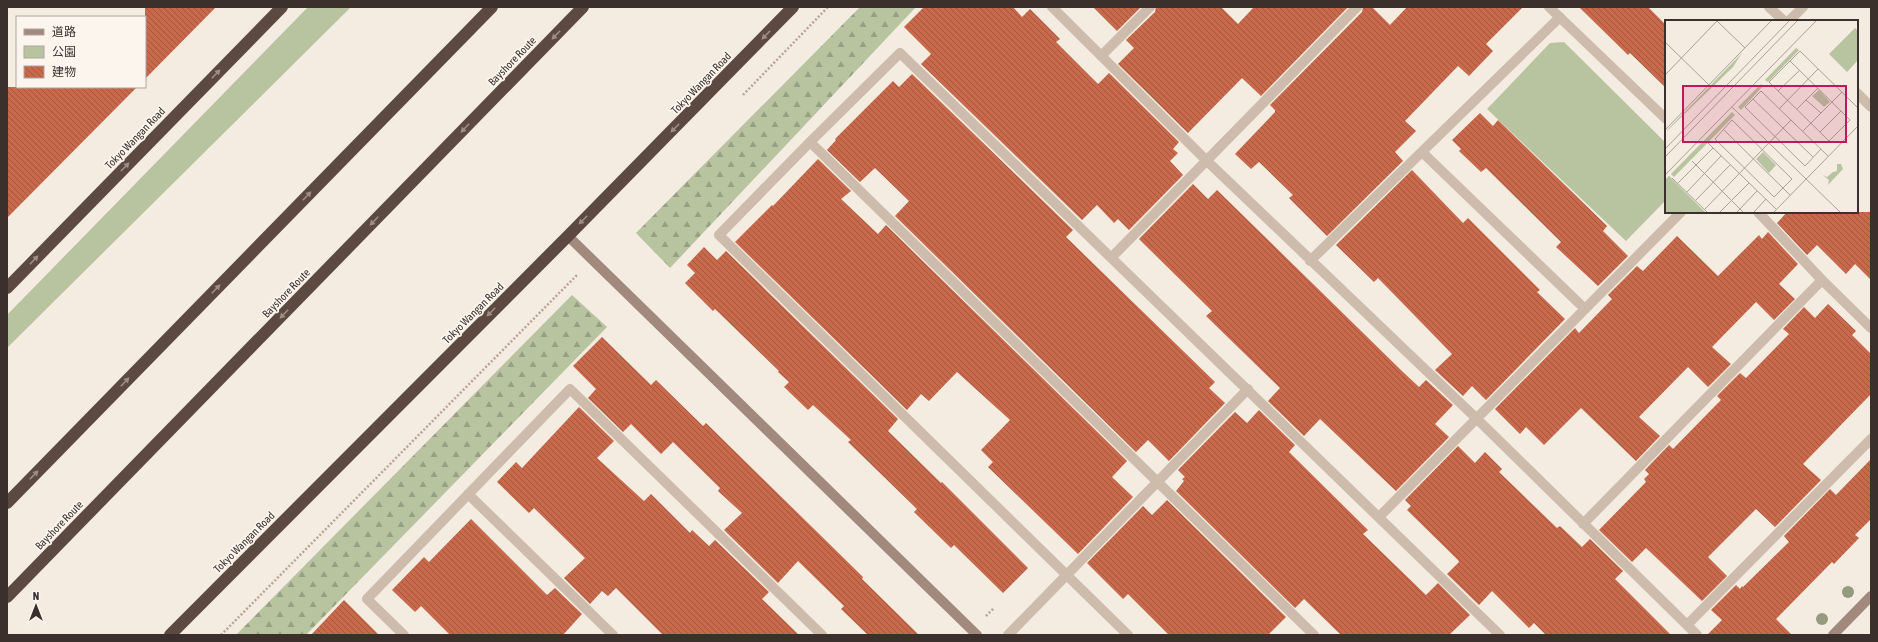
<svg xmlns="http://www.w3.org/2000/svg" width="1878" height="642" font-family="'Asap Condensed','Noto Sans JP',sans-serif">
	<defs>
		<pattern id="forest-firs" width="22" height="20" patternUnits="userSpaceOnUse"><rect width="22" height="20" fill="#b8c4a0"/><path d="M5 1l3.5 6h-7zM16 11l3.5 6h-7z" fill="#97a083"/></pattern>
		<pattern id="building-back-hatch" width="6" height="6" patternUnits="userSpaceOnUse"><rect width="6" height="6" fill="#c8694b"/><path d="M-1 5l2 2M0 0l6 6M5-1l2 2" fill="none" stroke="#a4573f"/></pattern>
	</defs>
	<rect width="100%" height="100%" fill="#f4ebe1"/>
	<path fill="#b8c4a0" d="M308,7H351L7,348V315Z
		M1564,42L1666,143V200L1626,241L1487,109L1550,43Z"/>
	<path fill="url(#forest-firs)" d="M860,7H916L670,268L636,233Z
		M572,295L607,327L306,635H236Z"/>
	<path fill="url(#building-back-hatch)" d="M145,7H216L145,79Z
		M924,7H1013L1022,17L1030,9L1060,39L1056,42L1098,84L1109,73L1179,142L1173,149L1178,153L1170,161L1183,175L1129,230L1118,219L1114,223L1097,205L1082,220L921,64L931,54L904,27Z
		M1093,7H1141L1117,31Z
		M1156,7H1221L1238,24L1254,7H1348L1261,96L1242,78L1188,133L1118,64L1134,48L1126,40L1155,12Z
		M1363,7H1372L1390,25L1407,7H1523L1486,44L1493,51L1469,76L1458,66L1405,121L1416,131L1395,152L1403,161L1327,236L1289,198L1293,195L1259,162L1251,169L1235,154L1275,112V110L1270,105L1362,12Z
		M1579,7H1648L1666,25V88L1630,53L1628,55Z
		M912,74L1073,230L1066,237L1215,382L1209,388L1225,403L1169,461L1148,440L1136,452L895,216L909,201L875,168L860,182L827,150L836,140L835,139L893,81L899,87Z
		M7,87H137L7,218Z
		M1480,113L1493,126L1498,120L1607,226L1603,231L1628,256L1598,286L1556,247L1561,242L1486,168L1481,172L1459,151L1461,149L1452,140Z
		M818,159L851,191L841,199L878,234L886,225L1127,461L1112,477L1133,497L1078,554L988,467L993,462L981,450L1010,420L957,372L929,401L921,394L907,410L735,242L772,205L773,206Z
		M1412,170L1463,223L1468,218L1540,290L1537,292L1565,319L1486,400L1472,386L1463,396L1435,370L1452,354L1378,278L1374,282L1336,245Z
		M1193,184L1208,199L1217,190L1404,373L1419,387L1426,380L1453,405L1435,424L1449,437L1396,491L1320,419L1304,436L1268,401L1280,388L1206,316L1212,311L1139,239Z
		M1787,212H1871V280L1855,264L1846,274L1817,245L1807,255L1777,223Z
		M1768,232L1798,264L1779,284L1795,299L1774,320L1756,302L1712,347L1731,364L1708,387L1688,367L1639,417L1660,436L1636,461L1581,408L1544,445L1526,427L1520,434L1495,409L1575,328L1579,333L1612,299L1608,295L1637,266L1643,271L1677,236L1718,276L1759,235L1762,239Z
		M704,247L717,260L726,251L898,419L888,431L941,483L942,482L1028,568L1003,593L954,545L951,548L914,512L917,509L848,442L851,440L813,405L808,410L784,387L789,382L778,372L779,371L715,309L713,311L685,283L695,273L687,265Z
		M1828,304L1856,331L1852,335L1871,354V394L1803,464L1821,480L1775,527L1756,509L1708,557L1727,576L1702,601L1646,548L1632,562L1599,530L1646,482L1644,479L1649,474L1645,470L1669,445L1673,449L1715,406L1721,400L1717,396L1740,373L1746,378L1789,334L1783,329L1804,307L1815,318Z
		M602,337L651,385L656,380L703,426L706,423L863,577L862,579L919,635H868L841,609L844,606L798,561L778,583L724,530L742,513L718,491L720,488L673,442L661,454L631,424L623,432L588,398L596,389L573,366Z
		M579,407L614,441L597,458L644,501L651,494L690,533L692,530L709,546L715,540L769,592L762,599L799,635H663L616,588L608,596L602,591L590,604L564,578L585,558L534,508L529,513L497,482L516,462L522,468Z
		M1259,410L1295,445L1289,452L1368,530L1363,534L1426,595L1438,583L1470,615L1449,635H1341L1304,599L1295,608L1176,491L1184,481L1182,479L1185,477L1178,470L1235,412L1247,423Z
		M1458,446L1475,463L1485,452L1502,469L1499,472L1557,528L1560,526L1582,547L1590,539L1623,571L1615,579L1671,635H1546L1534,623L1529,628L1492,591L1479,605L1447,574L1459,562L1458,560L1407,510L1411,506L1405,500Z
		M1871,459V519L1855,535L1859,538L1834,564L1832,562L1776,619L1792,635H1707L1722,620L1711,610L1736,585L1740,589L1742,586L1743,587L1789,542L1784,536L1830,489L1836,495Z
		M1167,500L1286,617L1268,635H1169L1128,594L1123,599L1087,563L1143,506L1152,515Z
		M471,519L547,595L555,588L582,614L563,635H450L421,606L415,612L392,590L424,557L429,562Z
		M344,600L379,635H311Z"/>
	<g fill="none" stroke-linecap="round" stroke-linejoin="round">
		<path stroke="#b9a596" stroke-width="2.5" stroke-dasharray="2 2" stroke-linecap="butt" d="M743,95L828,7
			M986,616L994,608
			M221,635L578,274"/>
		<path stroke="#cdbbac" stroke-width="10" d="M1052,7L1207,161L1476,418L1687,625L1871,439
			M1549,7L1666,119
			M1769,7L1784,21
			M1789,21L1803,7
			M1101,56L1150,7
			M1857,93L1871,107
			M810,142L1314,635
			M1422,152L1585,309
			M1758,212L1822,280L1871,328
			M1112,257L1357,7
			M1310,261L1560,17
			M468,494L613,635
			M1379,517L1681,212
			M1583,524L1822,280
			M1687,625L1697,635
			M404,635L367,599L570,389L822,635
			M1008,635L1248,389
			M1128,635L719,235L810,142L900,53L1500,635"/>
		<path stroke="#a18a7d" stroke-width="10" d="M568,236L977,635
			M1833,635L1871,596"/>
		<path stroke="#5c4a42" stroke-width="12" d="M7,288L282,7
			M7,503L492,7
			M7,597L583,7
			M170,635L568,236L793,7"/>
	</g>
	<g fill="#969b7f">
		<circle cx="1848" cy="592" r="6"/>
		<circle cx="1822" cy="619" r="6"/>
	</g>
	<defs><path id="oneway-solid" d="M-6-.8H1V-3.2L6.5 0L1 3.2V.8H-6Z"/></defs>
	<g fill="#9c8e87">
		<use href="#oneway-solid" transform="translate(556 35) rotate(134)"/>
		<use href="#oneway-solid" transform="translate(766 35) rotate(134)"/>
		<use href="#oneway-solid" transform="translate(216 74) rotate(-46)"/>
		<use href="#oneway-solid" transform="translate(465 128) rotate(134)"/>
		<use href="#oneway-solid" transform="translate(675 128) rotate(135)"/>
		<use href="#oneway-solid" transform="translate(125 167) rotate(-46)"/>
		<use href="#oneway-solid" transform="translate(307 196) rotate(-46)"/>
		<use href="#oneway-solid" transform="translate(583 220) rotate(135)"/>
		<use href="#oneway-solid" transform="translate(374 221) rotate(134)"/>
		<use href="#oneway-solid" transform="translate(34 260) rotate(-46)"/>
		<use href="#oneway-solid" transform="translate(216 289) rotate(-46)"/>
		<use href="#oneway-solid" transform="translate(491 312) rotate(135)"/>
		<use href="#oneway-solid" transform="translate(284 314) rotate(134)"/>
		<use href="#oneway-solid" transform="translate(125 382) rotate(-46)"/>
		<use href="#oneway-solid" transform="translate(34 475) rotate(-46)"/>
	</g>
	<g text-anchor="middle" stroke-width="3.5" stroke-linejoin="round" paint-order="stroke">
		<g font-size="11" fill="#3b302b" stroke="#fbf5ee">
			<text transform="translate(512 61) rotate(-46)" y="4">Bayshore Route</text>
			<text transform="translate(701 83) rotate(-46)" y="4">Tokyo Wangan Road</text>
			<text transform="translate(135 138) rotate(-46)" y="4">Tokyo Wangan Road</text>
			<text transform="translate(286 293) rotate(-46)" y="4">Bayshore Route</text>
			<text transform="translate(473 313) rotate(-45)" y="4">Tokyo Wangan Road</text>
			<text transform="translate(59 525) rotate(-46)" y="4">Bayshore Route</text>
			<text transform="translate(244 542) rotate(-45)" y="4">Tokyo Wangan Road</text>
		</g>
	</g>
	<g transform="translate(1665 20)">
		<rect width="193" height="193" fill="#f4ebe1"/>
		<path d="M190,8L193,11V40L182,52L164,34ZM77,33L68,47L2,111L3,109ZM154,70L165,82L159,87L147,76ZM98,132L111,145L104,153L91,139ZM4,156L41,193H0V161Z" fill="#b8c4a0"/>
		<path d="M131,28L134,30L103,62L100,60ZM96,64L98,66L76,90L73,87ZM67,92L70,95L9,157L6,154ZM172,144H176L178,149L163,165L164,160L158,155L162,157L168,152L172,151ZM4,156L7,159L2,164L9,169L12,167L19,174L15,179L10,174L0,172V160Z" fill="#b8c4a0"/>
		<path fill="none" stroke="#aaa098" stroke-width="1" d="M51,0L80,28M0,22L44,65M125,41L185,100L164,121L104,62L135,31L193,88M0,55L52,1M113,71L135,50M88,79L148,137M141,80L156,93M67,87L176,193M114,89L153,49M132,89L153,68M67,100L127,159L109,177L50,119ZM58,109L125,175M0,110L107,0M138,111L177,72M155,112L176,91M43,123L111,189M0,129L125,0M156,129L140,146L80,87L96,71L163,136M0,137L133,0M27,141L79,193M0,155L152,0M7,158L43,193M13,163L48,128M22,172L56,136M31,180L65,145M40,189L126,100M54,193L84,163M71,193L92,171M88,193L101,179M108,193L193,106"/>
		<path fill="#c2185b" fill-opacity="0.15" stroke="#c2185b" stroke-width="2" d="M18,66H181V122H18Z"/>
		<rect width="193" height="193" fill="none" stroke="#3b302b" stroke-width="2"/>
	</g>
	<rect width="1878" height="642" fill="none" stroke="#3b302b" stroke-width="16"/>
	<rect x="16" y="16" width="130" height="72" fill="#fbf5ee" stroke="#aea6a0"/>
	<rect x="24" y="29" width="20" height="6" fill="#a18a7d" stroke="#aea6a0"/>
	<text x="52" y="36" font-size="12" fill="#3b302b">道路</text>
	<rect x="24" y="46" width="20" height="12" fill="#b8c4a0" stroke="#aea6a0"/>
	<text x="52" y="56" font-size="12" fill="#3b302b">公園</text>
	<rect x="24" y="66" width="20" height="12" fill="url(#building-back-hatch)" stroke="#aea6a0"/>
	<text x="52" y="76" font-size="12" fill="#3b302b">建物</text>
	<g transform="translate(36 606)" stroke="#fbf5ee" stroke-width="3" paint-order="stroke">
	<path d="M0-3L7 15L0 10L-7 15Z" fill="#3b302b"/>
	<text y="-6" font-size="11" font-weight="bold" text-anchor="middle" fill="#3b302b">N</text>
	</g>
</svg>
